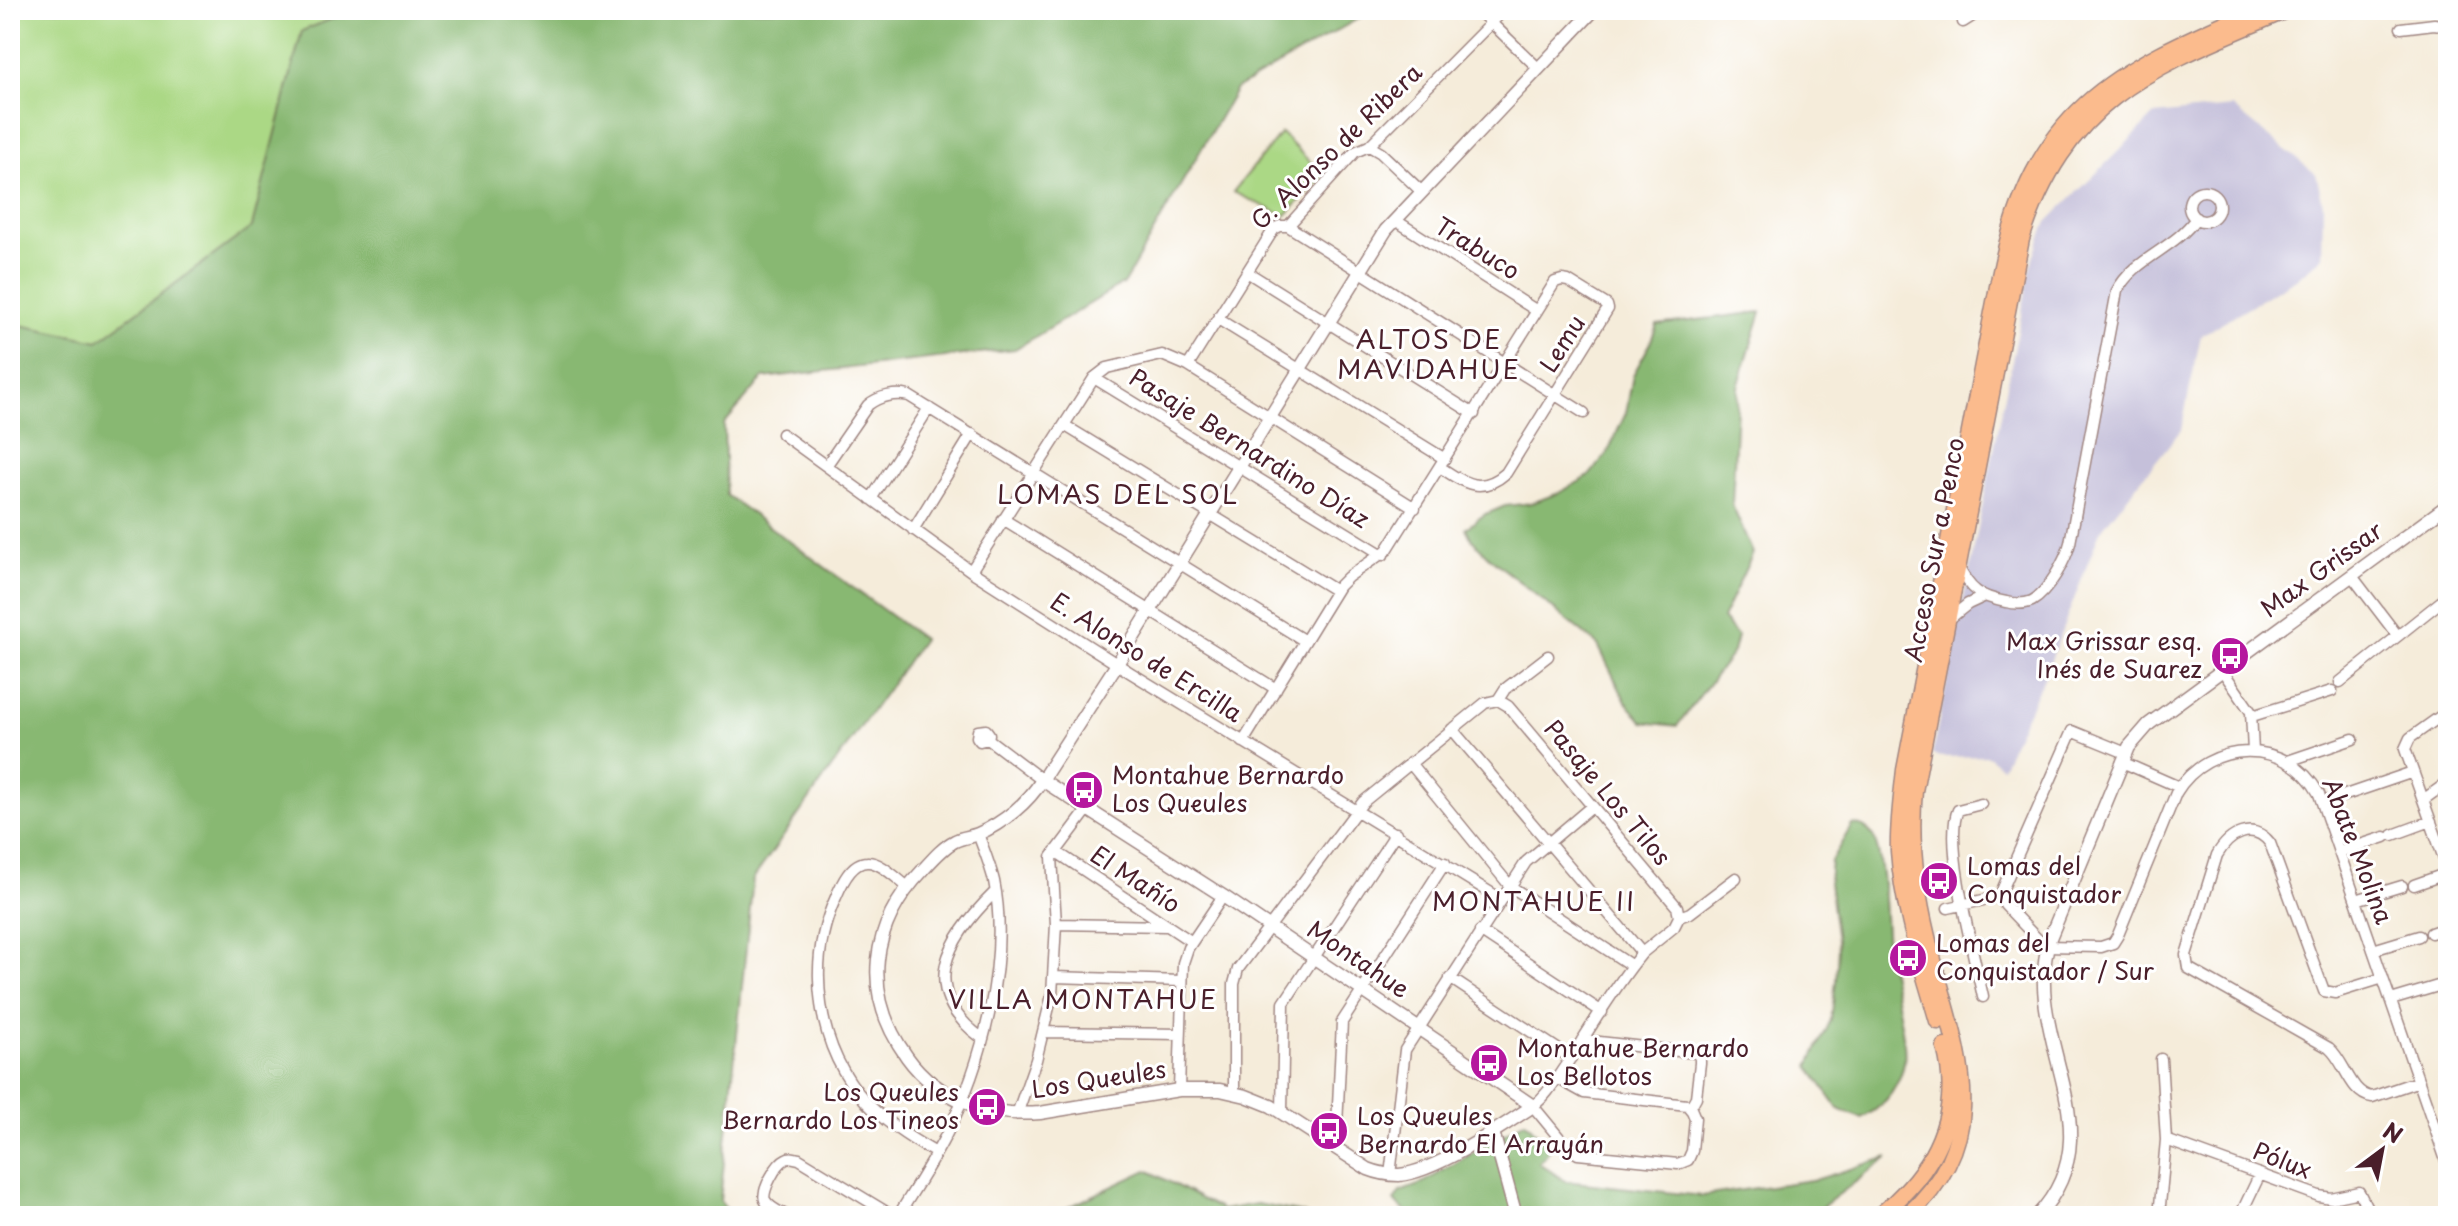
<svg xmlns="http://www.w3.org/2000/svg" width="2458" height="1226" font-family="'Playpen Sans',sans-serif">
	<rect width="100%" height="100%" fill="#fff"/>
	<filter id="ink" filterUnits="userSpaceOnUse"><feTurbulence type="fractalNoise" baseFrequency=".0125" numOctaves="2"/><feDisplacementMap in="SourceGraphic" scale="16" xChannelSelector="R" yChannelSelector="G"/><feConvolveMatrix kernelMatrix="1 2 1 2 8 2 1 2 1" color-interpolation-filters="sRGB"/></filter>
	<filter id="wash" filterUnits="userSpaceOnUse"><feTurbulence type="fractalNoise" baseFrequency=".006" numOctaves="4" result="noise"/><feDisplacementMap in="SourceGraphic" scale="32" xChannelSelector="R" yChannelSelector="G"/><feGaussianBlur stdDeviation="1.8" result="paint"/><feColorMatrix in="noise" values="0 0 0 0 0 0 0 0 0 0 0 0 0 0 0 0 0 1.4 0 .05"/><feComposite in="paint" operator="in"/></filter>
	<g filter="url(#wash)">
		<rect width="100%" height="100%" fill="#f5ecda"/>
		<path fill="#c5c0da" d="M2232,107L2316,174L2323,204L2322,257L2296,279L2201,335L2181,430L2100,531L2046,673L2002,767L1988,756L1942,757L1932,755L2033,257L2047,222L2155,115Z"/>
		<path fill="#abd885" stroke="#7a7c58" stroke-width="2" d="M10,10H354L302,31L252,227L98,341L10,323Z
			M1281,133L1324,176L1285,216L1233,192Z"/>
		<path fill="#88b872" stroke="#696c4e" stroke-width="2" d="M354,10H1362L1361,17L1236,89L1124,283L1015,349L763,378L724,424L726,495L923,639L753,879L720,1201L732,1216H10V323L98,341L252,227L302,31Z
			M1761,312L1738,387L1732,505L1753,553L1722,619L1737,636L1733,652L1677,726L1643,722L1626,702L1598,645L1489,557L1472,540L1466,528L1484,515L1505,506L1532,503L1561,492L1589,476L1607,454L1626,413L1633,375L1649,346L1657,325Z
			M1852,825C1863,825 1871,830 1875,841C1885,869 1884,915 1887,946C1890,970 1896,995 1900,1019C1903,1033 1907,1054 1903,1068C1896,1091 1882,1109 1861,1118L1838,1109L1809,1066L1831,1020L1836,981L1838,948L1829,882L1831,861Z
			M1525,1121L1551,1148L1539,1163L1565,1181L1702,1196L1818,1179L1889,1157L1810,1216H1411L1394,1201L1400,1192L1421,1184Z
			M1147,1170L1222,1210L1257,1204L1303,1213L1308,1216H1050Z"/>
	</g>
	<g filter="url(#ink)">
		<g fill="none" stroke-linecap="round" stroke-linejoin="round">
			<defs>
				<path id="minor" d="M1478,10L1539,69
					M1963,22L1982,10
					M2401,28L2434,24L2448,26
					M1369,146L1381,153L1421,191
					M2189 206a15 15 0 1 1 30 0a15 15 0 1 1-30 0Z
					M1395,220L1537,311
					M1288,226L1584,413
					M1247,272L1474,414
					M1218,319L1445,459
					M1188,366L1274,229L1280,226H1288L1355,152L1369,146L1504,10
					M1094,378L1383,555
					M1064,425L1336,591
					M782,434L971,571L1131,673L1501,899
					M826,466L868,405C879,396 895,393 909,396L1305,641
					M871,499L929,408
					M1003,519L1276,689
					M913,530L972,434
					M1958,566C1970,591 1980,597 2006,602C2015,604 2023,605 2032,601C2048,592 2066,560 2070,543L2117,291C2134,258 2175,249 2196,218
					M971,571L1094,378L1107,368L1162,355L1188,366L1415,508
					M2352,576L2397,635
					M1948,620L1968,604L1983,597
					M2222,670L2251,712L2253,752
					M2340,682L2448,596
					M1498,700L1508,706L1677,907L1679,917
					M2448,711L2410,738L2405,749L2448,870
					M2252,716L2332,691
					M1452,729L1642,953
					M988,739L980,741L977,737L978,731L986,730L989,734L988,739L1042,780
					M1243,742L1339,586L1348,577L1387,550L1555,282L1562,280L1568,281L1607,305L1608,309L1606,312L1506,473C1481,495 1464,483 1440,467
					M2126,753L2072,731L2003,888L2001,896L2005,905L2044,946L2101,947L2113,943L2118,935L2176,793C2208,739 2288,737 2319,794L2448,1166
					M2288,761L2353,739
					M2122,762L2179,787
					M1410,763L1510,886L1632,966
					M2423,800L2448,782
					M2322,803L2413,772
					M1981,804L1958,810C1943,842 1975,959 1983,997
					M2393,835L2431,821
					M1055,851L1192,942
					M2339,852L2385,837
					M2414,885L2448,873
					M908,887C897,879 880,861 867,862C851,862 841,885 836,897C805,964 817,1049 867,1103C887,1124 911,1139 936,1153
					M2356,900L2402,886
					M1948,908L2001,896
					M1056,924L1166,926
					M1480,931L1602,1012
					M2431,933L2448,927
					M2373,950L2419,936
					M1054,977L1181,981
					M1450,978L1571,1058
					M2383,978L2335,993L2324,991L2270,843C2253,821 2229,834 2217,855L2186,955L2188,968L2329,1048C2345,1061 2350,1094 2372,1097L2419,1081
					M2391,1000L2438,986
					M1044,1032L1180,1034
					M983,1039C915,990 948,938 995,892
					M1582,1040L1696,1053L1700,1057V1063L1696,1097L1690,1108
					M1557,1078L1584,1093L1687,1105L1692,1111L1695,1118L1692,1151L1688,1160L1678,1164L1578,1154L1566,1146L1533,1106C1548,1095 1557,1077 1568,1062C1592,1026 1614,987 1642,953L1674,927L1679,917L1690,913L1736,878
					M1179,1090L1183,963L1188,948L1223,896
					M1234,1093V984L1238,969L1363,802L1485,703L1498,700L1505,689L1548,656
					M1282,1112L1284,1003L1396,833
					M1017,1114L1036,1060L1052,995L1056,924L1052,857L1088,809
					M2166,1140L2319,1196L2331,1198L2359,1192L2371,1216
					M1336,1147L1342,1022L1445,863
					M1390,1175L1405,1050L1526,862L1592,806
					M787,1216C780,1212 769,1208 765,1200C761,1191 777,1163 786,1159C791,1156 793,1158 799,1159L893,1216
					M898,1216C914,1190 931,1164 945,1137C982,1067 1010,960 994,881C990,865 984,850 978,834
					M2159,1216L2166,1140L2161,1059
					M2240,1216L2260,1174"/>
				<path id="tertiary" d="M1042,780L1223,896L1533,1106C1501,1127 1436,1172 1399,1175C1388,1175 1378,1173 1368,1169L1271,1106L1246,1096L1220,1090H1179L1040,1113C989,1117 938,1100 907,1057C861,993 870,925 923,870C932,860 943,847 955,841C962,837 971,837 978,834C1003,823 1028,803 1042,780L1117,664L1386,230L1594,10
					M1493,1132L1516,1216
					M2037,1216C2119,1129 2019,1037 2050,938L2129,747L2149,724L2448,505"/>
				<path id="primary" d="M1938,1021C1922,965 1903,909 1899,851C1898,824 1902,797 1905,770L2000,276C2033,110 2112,72 2256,10
					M1879,1216C1932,1173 1964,1117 1945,1047
					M1907,1216C2002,1130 1951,1040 1927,937C1915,888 1909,841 1914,791L2021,239C2067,94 2157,65 2286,10"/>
			</defs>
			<use href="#minor" stroke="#a08682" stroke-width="13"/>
			<use href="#tertiary" stroke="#a08682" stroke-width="15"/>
			<use href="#primary" stroke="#a08682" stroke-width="19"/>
			<use href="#minor" stroke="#fff" stroke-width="10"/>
			<use href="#tertiary" stroke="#fff" stroke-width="12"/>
			<use href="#primary" stroke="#fbbb8d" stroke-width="16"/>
		</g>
	</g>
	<defs>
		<symbol id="bus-disc" viewBox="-11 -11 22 22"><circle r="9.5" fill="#b5179e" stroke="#fff"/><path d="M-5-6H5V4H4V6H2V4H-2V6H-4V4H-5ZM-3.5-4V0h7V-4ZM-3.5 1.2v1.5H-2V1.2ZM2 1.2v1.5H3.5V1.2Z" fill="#fff"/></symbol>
	</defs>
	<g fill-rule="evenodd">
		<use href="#bus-disc" x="2208" y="634" width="44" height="44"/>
		<use href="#bus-disc" x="1062" y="768" width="44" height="44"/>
		<use href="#bus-disc" x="1917" y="859" width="44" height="44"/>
		<use href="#bus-disc" x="1886" y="936" width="44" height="44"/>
		<use href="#bus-disc" x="1467" y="1041" width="44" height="44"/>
		<use href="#bus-disc" x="965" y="1085" width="44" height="44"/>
		<use href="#bus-disc" x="1307" y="1109" width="44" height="44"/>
	</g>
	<g text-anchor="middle" stroke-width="6" stroke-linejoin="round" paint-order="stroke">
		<g font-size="24" fill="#4a1f2b" stroke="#fff">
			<text transform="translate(1337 147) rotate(-44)" y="8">G. Alonso de Ribera</text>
			<text transform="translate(1477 249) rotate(32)" y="8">Trabuco</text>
			<text transform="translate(1563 344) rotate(-58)" y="8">Lemu</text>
			<text transform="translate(1249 449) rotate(32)" y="8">Pasaje Bernardino Díaz</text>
			<text transform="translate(1935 550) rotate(-79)" y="8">Acceso Sur a Penco</text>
			<text transform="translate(2322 570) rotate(-36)" y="8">Max Grissar</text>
			<text transform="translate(1146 658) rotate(32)" y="8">E. Alonso de Ercilla</text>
			<text transform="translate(1607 793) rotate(50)" y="8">Pasaje Los Tilos</text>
			<text transform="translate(2357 851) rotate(69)" y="8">Abate Molina</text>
			<text transform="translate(1135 880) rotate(33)" y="8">El Mañío</text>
			<text transform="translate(1358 960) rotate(34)" y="8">Montahue</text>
			<text transform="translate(1099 1080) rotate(-9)" y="8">Los Queules</text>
			<text transform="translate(2282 1161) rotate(21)" y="8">Pólux</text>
		</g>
		<g font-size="24" fill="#4a1f2b" stroke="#fff" text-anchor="start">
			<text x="2202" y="650" text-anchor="end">Max Grissar esq.<tspan x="2202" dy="28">Inés de Suarez</tspan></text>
			<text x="1112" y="784">Montahue Bernardo<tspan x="1112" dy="28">Los Queules</tspan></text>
			<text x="1967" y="875">Lomas del<tspan x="1967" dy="28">Conquistador</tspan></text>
			<text x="1936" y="952">Lomas del<tspan x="1936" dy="28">Conquistador / Sur</tspan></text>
			<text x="1517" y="1057">Montahue Bernardo<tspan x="1517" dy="28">Los Bellotos</tspan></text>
			<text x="959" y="1101" text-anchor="end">Los Queules<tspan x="959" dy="28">Bernardo Los Tineos</tspan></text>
			<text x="1357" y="1125">Los Queules<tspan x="1357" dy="28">Bernardo El Arrayán</tspan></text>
		</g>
		<g font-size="26" letter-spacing="2" fill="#4a1f2b" stroke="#fff">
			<text x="1429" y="349">ALTOS DE<tspan x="1429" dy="30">MAVIDAHUE</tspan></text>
			<text x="1118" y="504">LOMAS DEL SOL</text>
			<text x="1534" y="911">MONTAHUE II</text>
			<text x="1083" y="1009">VILLA MONTAHUE</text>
		</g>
	</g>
	<rect width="2458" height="1226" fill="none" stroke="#fff" stroke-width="40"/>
	<g transform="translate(2382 1150) rotate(32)" stroke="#ffffff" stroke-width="6" paint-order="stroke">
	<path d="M0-6L14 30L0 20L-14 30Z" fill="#4a1f2b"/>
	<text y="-12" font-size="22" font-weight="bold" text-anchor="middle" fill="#4a1f2b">N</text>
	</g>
</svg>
